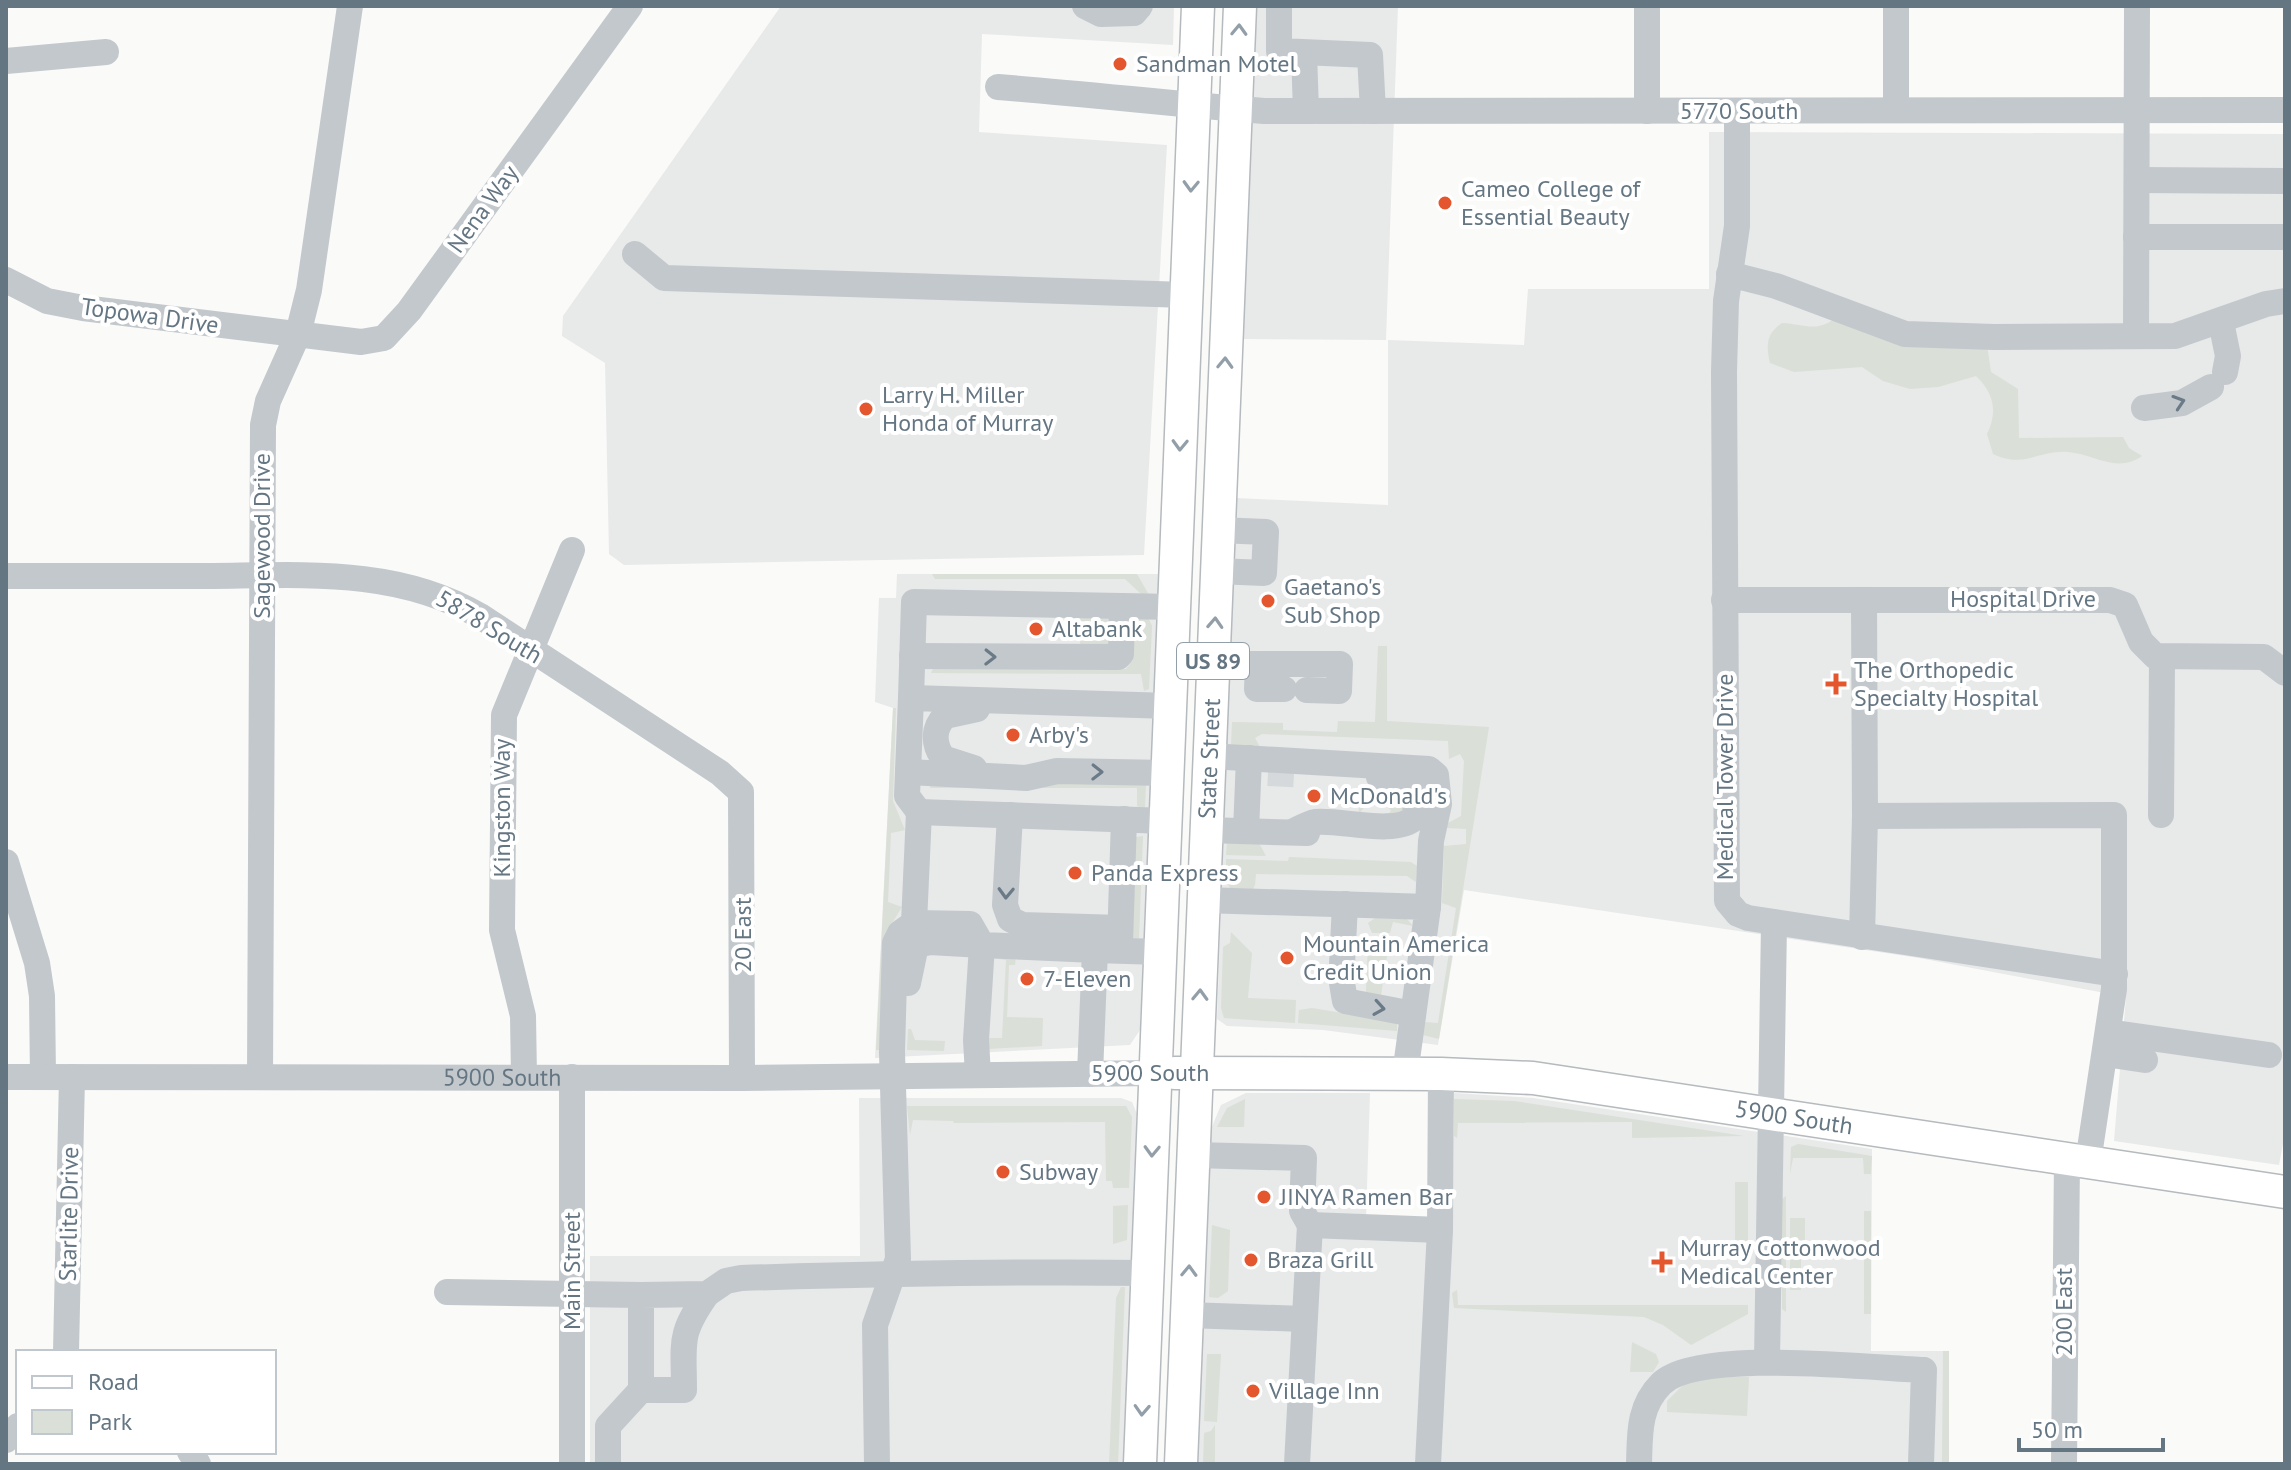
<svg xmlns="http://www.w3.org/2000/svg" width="2291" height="1470" font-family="'PT Sans',sans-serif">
	<rect width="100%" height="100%" fill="#fafaf8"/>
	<path fill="#e8e9e9" d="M781,6H1174L1173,45L982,34L979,132L1167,145L1144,555L624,565L609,554L605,363L562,336L563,316Z
		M1255,6H1398L1386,340L1241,339Z
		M1709,132L2285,134V1133L2279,1165L2114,1141L2126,997L1919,958L1464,890L1438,1045L1323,1030L1227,1026L1217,1019L1236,498L1388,505V340L1524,345L1528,289H1709Z
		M897,574H1159L1140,1030L1130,1045L875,1058L893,708L875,702L879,598H896Z
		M1246,1093H1370L1366,1219H1453L1454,1093L1533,1098L1872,1149L1871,1351H1949V1464H1198L1211,1129L1221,1105Z
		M859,1098H1121L1132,1102L1137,1114L1123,1464H590V1256H860Z"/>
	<path fill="#dadfd7" d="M1835,318L1987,345L1991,372L2018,389L2019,438L2123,437L2129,448L2142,456C2116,474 2095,454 2068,452C2037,450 2025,469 1993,454L1987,434C1998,412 1994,393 1976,376L1938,387L1910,389L1883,381L1862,367L1794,372L1770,363C1766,345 1766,334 1782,323C1803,324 1817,333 1835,318Z
		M932,574H1137L1149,595L1141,594L1125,579H935Z
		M1080,617L1111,619L1110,644H1080Z
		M1148,617L1152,626L1149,689L1144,691L1141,674L931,673L933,669H1126L1133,660L1134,622L1137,618Z
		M1378,646H1387V721L1489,727L1439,1039L1423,1035L1424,1022L1438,1023L1456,908L1442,903L1444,846L1466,844V829L1447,828L1446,824L1461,816L1464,761L1460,754L1449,759L1448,741L1262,734L1255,738L1260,747L1231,745L1232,722L1283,723V730L1337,732L1338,721L1375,722Z
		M893,708H896L893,801L905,830L891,833L888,902L902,907L886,933L880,1050H876Z
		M931,780L1146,783L1145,809L1137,806V788H930Z
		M1370,782L1398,784L1407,810L1386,820L1391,810L1384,805H1366L1359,814L1358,797L1367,792Z
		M1143,836L1139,938H1132L1136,837Z
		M1227,842L1259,843L1266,856L1226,855Z
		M1289,857L1411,862L1417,866L1416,882L1407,876L1256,874L1255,885L1253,889L1230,888L1226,879V859L1288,861Z
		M1375,918L1407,919L1413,926L1393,922L1390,933H1372L1368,923Z
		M1231,932L1252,953L1248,998L1296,1000L1295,1023L1224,1018L1221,1008L1223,947L1230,943Z
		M1372,938L1385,939L1389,943L1381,995L1401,1000L1366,992L1368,943Z
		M1016,956L1015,965H1009L1007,1017L1043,1018L1042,1046L988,1049L989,1038H1002L1006,960L991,958Z
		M1312,1008L1397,1022V1031L1298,1023L1299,1010Z
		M908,1029H911L915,1040L945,1041L944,1051L907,1050Z
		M1245,1099L1244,1127H1217L1227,1108Z
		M1454,1099L1514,1101L1744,1136L1632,1138V1122L1458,1123L1457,1138L1454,1136Z
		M907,1106H1126L1132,1117L1129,1188H1113L1112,1181H1106L1105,1122L954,1123L953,1121L913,1120L910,1135Z
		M1798,1144L1872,1156L1871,1174H1864L1863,1158H1793L1790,1174L1791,1147Z
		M1735,1182H1748V1246H1735Z
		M1786,1196V1312L1782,1309V1199Z
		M1128,1205L1127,1240L1113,1244V1206Z
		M1864,1211H1871V1314H1864Z
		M1790,1218H1805V1247H1790Z
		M1212,1225L1230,1230L1228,1291L1218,1298L1209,1297Z
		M1790,1251H1801V1290H1790Z
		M1121,1287H1125L1118,1464H1109L1116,1298Z
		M1457,1290L1458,1305H1748V1314L1691,1345L1663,1325L1644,1317L1454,1308L1452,1293Z
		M1632,1342L1656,1354L1659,1362L1653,1372H1630Z
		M1943,1351H1949V1464H1942Z
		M1207,1354H1221L1217,1422L1204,1421Z
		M1709,1376L1749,1377L1747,1416L1667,1412V1401L1683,1385Z
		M1215,1425V1463L1203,1464L1204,1433L1211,1431Z"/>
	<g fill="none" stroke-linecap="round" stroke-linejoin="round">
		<path stroke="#d5d9db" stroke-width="26" stroke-dasharray="26 13" stroke-linecap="butt" d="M1268,773L1307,775"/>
		<defs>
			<g id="major">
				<path id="s2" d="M1175,1073L1441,1074L1533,1078L2285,1192"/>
				<path d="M1140,1464L1198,6"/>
				<path id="s3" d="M1181,1464L1240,6"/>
			</g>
		</defs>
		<use href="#major" stroke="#b5babe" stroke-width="35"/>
		<g stroke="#c3c8cc" stroke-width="26">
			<path d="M1085,6L1101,14L1134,13L1140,6"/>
			<path d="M1279,6V51L1370,55L1373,111"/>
			<path d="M1896,6V110"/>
			<path d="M1304,53L1306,111"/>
			<path d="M6,61L106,52"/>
			<path d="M998,87C1087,94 1175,104 1264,111L2285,110"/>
			<path d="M1647,111V6"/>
			<path d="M1737,111V226L1726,301L1724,372L1727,901L1738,914L1748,918L2115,974"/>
			<path d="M2137,180L2285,181"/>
			<path d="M2136,237H2285"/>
			<path d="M635,254L664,278L1186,295"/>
			<path d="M1729,274L1776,286L1905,334L1994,337L2175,336L2266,304L2285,301"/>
			<path d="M6,280L47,301L83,308L361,342L384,338L409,311L630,6"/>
			<path d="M2221,322L2228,356L2225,372"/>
			<path d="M2136,336L2137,6"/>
			<path d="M2144,408L2182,403L2211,387"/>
			<path d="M1217,571L1264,573L1266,532L1218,530"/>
			<path d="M6,576C75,576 144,576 213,576C306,575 398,568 480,616L720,773L741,792L742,1078"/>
			<path d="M1724,600H2110L2125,605L2141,642L2155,656L2264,657L2285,673"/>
			<path d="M1864,600L1865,816L2114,815V989L2088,1162"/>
			<path d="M912,656L1118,657L1121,654L1122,606"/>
			<path d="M1213,664H1340L1339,691L1307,690"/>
			<path d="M1258,665L1257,689H1284"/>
			<path d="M911,698L914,602L1174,607"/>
			<path d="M1210,756L1429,769L1436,775L1439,804L1431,841L1428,907"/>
			<path d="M974,768L943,758C933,744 933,728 945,716L977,709"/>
			<path d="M908,772L1026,778L1057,771L1167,773"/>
			<path d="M919,812L907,796L911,698L1170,706"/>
			<path d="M1010,815L1005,905L1010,919L1022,925L1120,928"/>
			<path d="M2161,815L2162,659"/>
			<path d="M1206,830L1307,833"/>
			<path d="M1246,831L1249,758"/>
			<path d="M1292,832C1299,829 1308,823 1315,822C1341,819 1394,836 1415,818L1416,797L1410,782L1379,777"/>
			<path d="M6,862L37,963L42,996L43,1077"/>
			<path d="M1203,900L1428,907L1405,1074"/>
			<path d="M914,923L970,924L982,945L1095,950"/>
			<path d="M1862,937L1865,816"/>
			<path d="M1120,943L1124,819"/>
			<path d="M1342,965L1345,904"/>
			<path d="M908,983L916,945L930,942L982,945L976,1040L978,1075"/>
			<path d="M1342,983L1345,1001L1413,1014"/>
			<path d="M2108,1032L2269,1055"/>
			<path d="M2105,1054L2145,1060"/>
			<path d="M1090,1074L1095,950L1160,952"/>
			<path id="s1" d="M6,1077L742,1078L1156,1073"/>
			<path d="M260,1077L263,425L268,401L298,334L309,290L350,6"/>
			<path d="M524,1077L523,1016L502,930L504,715L572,550"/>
			<path d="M572,1077V1464"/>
			<path d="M1194,1155L1304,1158L1302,1211L1310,1225"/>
			<path d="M447,1292L641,1295"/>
			<path d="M1187,1315L1304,1319"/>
			<path d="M66,1352L72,1077"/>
			<path d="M1767,1361L1774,923"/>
			<path d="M641,1390H684C684,1342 678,1335 707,1294"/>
			<path d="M6,1440L18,1426"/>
			<path d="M190,1452L198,1464"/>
			<path d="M608,1464V1426L641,1390V1295L707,1294L726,1281L741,1278C876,1274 1011,1271 1147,1273"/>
			<path d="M877,1464L875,1325L898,1259L892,1052L895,943L900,933L914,923L919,812L1165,821"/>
			<path d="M1297,1464L1310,1225L1440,1230"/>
			<path d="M1428,1464L1440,1230L1441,1074"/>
			<path d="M1639,1464C1640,1435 1638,1407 1661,1384C1697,1348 1870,1368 1924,1370L1921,1464"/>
			<path d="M2064,1464L2067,1159"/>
		</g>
		<use href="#major" stroke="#fff" stroke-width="32"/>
	</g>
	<defs><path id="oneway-chevron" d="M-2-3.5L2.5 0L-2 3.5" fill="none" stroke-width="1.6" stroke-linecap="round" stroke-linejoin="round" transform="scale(2)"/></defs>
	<g stroke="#939fa8">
		<use href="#oneway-chevron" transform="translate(1239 30) rotate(-88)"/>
		<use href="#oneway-chevron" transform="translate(1191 186) rotate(92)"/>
		<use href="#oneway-chevron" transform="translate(1225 363) rotate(-88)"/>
		<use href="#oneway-chevron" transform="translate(1180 445) rotate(92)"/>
		<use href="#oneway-chevron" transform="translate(1215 623) rotate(-87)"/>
		<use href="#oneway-chevron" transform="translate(1200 995) rotate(-88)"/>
		<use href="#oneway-chevron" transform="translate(1152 1151) rotate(92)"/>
		<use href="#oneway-chevron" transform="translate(1189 1271) rotate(-88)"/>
		<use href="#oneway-chevron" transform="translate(1142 1410) rotate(93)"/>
	</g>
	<g stroke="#6a7a87">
		<use href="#oneway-chevron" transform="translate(2179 402) rotate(-18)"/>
		<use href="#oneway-chevron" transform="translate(990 657) rotate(1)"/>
		<use href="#oneway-chevron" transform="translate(1097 772) rotate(1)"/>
		<use href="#oneway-chevron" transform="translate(1006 893) rotate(92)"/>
		<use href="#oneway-chevron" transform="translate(1379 1008) rotate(9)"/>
	</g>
	<g fill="#e4572e" stroke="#fff" stroke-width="3">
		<circle cx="1120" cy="64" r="8"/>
		<circle cx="1445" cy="203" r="8"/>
		<circle cx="866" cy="409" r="8"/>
		<circle cx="1268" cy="601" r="8"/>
		<circle cx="1036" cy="629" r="8"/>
		<path d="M1832 672h8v8h8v8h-8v8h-8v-8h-8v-8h8z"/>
		<circle cx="1013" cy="735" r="8"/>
		<circle cx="1314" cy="796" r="8"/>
		<circle cx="1075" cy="873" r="8"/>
		<circle cx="1287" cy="958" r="8"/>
		<circle cx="1027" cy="979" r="8"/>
		<circle cx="1003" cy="1172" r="8"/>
		<circle cx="1264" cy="1197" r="8"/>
		<circle cx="1251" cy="1260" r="8"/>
		<path d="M1658 1250h8v8h8v8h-8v8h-8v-8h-8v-8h8z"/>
		<circle cx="1253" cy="1391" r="8"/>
	</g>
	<g text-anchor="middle" stroke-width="8" stroke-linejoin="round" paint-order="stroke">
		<rect fill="#fff" stroke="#939fa8" stroke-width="2" x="1177" y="643" width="72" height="36" rx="6"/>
		<g font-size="22" font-weight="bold" fill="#657683">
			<text x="1213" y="669">US 89</text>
		</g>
		<g font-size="24" fill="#657683" stroke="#fff" text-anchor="start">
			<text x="1136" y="72">Sandman Motel</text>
			<text x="1461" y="197">Cameo College of<tspan x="1461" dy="28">Essential Beauty</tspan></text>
			<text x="882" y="403">Larry H. Miller<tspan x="882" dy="28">Honda of Murray</tspan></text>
			<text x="1284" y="595">Gaetano's<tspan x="1284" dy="28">Sub Shop</tspan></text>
			<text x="1052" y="637">Altabank</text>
			<text x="1854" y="678">The Orthopedic<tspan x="1854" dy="28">Specialty Hospital</tspan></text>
			<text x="1029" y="743">Arby's</text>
			<text x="1330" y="804">McDonald's</text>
			<text x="1091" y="881">Panda Express</text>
			<text x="1303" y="952">Mountain America<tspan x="1303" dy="28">Credit Union</tspan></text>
			<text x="1043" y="987">7-Eleven</text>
			<text x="1019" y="1180">Subway</text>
			<text x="1280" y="1205">JINYA Ramen Bar</text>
			<text x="1680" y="1256">Murray Cottonwood<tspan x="1680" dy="28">Medical Center</tspan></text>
			<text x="1267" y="1268">Braza Grill</text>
			<text x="1269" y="1399">Village Inn</text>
		</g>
		<g font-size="24" fill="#657683" stroke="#fff">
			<text x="1739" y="119">5770 South</text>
			<text transform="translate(483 209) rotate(-54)" y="8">Nena Way</text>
			<text transform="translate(150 316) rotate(8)" y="8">Topowa Drive</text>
			<text transform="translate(262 536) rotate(-90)" y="8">Sagewood Drive</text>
			<text x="2023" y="607">Hospital Drive</text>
			<text transform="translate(489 627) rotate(31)" y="8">5878 South</text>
			<text dy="8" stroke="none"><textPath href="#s3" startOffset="706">State Street</textPath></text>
			<text transform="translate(1725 777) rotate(-90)" y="8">Medical Tower Drive</text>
			<text transform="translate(502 808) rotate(-90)" y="8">Kingston Way</text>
			<text transform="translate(743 935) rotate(-90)" y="8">20 East</text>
			<text x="1150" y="1081">5900 South</text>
			<text dy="8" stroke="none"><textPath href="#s1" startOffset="496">5900 South</textPath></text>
			<text dy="8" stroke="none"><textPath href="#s2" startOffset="622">5900 South</textPath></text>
			<text transform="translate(69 1214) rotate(-89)" y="8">Starlite Drive</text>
			<text transform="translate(572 1271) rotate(-90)" y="8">Main Street</text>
			<text transform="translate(2064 1312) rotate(-90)" y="8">200 East</text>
		</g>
	</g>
	<rect width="2291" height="1470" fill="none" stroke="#657683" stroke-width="16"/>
	<rect x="16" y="1350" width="260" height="104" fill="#ffffff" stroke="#c1c8cd" stroke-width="2"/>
	<rect x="32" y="1376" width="40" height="12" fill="#ffffff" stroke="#c1c8cd" stroke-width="2"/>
	<text x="88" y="1390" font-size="24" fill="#657683">Road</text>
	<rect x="32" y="1410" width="40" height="24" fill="#dadfd7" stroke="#c1c8cd" stroke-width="2"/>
	<text x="88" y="1430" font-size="24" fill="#657683">Park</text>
	<path d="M2019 1438v12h144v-12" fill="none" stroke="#657683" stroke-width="4"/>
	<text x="2031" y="1438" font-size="24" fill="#657683" stroke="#ffffff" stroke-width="6" paint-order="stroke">50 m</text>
</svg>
